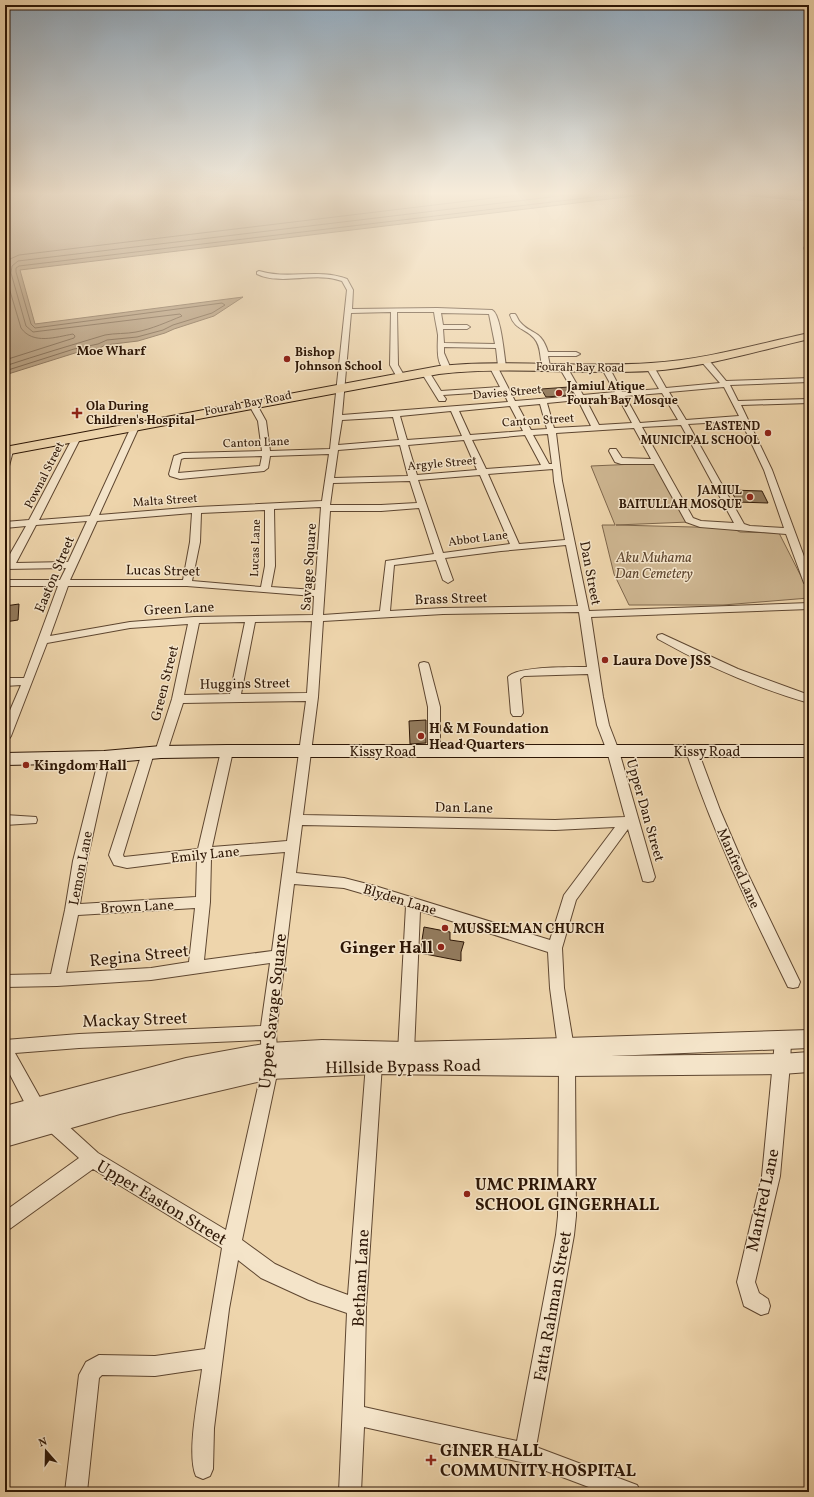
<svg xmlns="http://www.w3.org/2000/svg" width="814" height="1497" font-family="Vollkorn,serif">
	<rect width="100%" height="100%" fill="#eed5ac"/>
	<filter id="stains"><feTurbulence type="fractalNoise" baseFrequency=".005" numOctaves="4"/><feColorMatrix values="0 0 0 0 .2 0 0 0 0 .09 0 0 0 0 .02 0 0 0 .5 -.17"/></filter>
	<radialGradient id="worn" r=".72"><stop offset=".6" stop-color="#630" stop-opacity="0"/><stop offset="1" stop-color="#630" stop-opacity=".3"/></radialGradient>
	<path fill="#cdb590" stroke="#7e664b" d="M659,463L689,522L616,525L732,528L740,532L779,533L809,592V598L723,605H629L614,574L602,525H615L591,466Z"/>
	<path fill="#ad9474" stroke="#7a6248" d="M5,193H659L20,270L35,324L243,297L214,316L174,329L165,333L138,341L105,345L100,348L75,353L5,375Z
		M719,193H809V201Z"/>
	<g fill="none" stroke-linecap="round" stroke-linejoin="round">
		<path stroke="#6e563d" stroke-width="1" d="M767,193L809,197
			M5,268L10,259L19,255L534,193
			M5,274L21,328C33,345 56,337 73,334L75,336L74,338L5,360
			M5,366C38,355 72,345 105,335C115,333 126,334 136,332C152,329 167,322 182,316L180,314L33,332L26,326L11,273L12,266L18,261L584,193
			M5,371L74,349L98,344L107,340L137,337L163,330L173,325L212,313L225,305L222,303L35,328L31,324L16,272V268L19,266L627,193"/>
	</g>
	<path fill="#927a5c" stroke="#2e1706" d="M569,387L574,395L546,397L541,389Z
		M731,490L762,491L768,503L737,502Z
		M19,604L18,620L5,622V606Z
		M426,720V743L410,744L409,721Z
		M424,927L450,932V940L464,942L461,952V961L420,953Z"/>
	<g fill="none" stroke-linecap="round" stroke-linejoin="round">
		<defs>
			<path id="minor" d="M809,242V255L807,254L804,248L807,243Z
				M259,271C288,280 318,268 347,279L353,290L352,309L437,308L492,310C501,314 504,355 506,366L505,368H499L498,366L496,348L444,347V353L451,369L447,371C435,366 438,345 438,335C437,328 435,320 434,312H397L398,365L405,377L401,379H398L390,365L391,312L351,313L342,415L508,402L503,391L443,395L446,399L445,401H439L421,372L422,370H428L441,391L500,387L489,366L493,364L497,366L515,401L576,396L559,367L563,365L567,367L583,395L615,392L601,367L605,365L609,367L622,392L659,389L646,367L650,365H653L666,388L720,383L700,360L704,358H707L726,381L809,378V382L730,385L738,401L809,399V403L741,405L772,470L809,570V586L804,583L786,534L700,527L686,522L654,464H621L615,462L609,451L610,449H616L622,458L651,459L634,428L556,433L562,481L589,611L809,603V609L591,617L603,697L609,725L619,751L655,877L653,881L648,882L643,881L628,829L576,900L562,948L564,988L574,1048L575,1066L576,1216L574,1235L536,1447L637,1485L641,1492H602L525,1463L364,1427L361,1492H339L347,1313L309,1300L261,1278L238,1260L229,1309L214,1428L213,1469L210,1476L203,1479L196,1476C186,1454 199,1394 202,1369L155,1376L102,1375L99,1378L87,1492H65L79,1375L86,1362L99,1355L155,1356L205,1349L222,1248L93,1169L11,1228L5,1231V1211L79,1158L31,1115L5,1065V1040L79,1034L261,1026L270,963L151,980L57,986L5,987V975L51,974L65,910L73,861L100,754L104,753L108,754L110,757L87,861L80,904L196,897L197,859L127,868L114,865L109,855L142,753L144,750L148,749L152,750L154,753L123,855L124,857L198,849L221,751L223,748L227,747L231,748L233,751L212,847L287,841L306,701L183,703L167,752L165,755L161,756L157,755L155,752L172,699L188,624L130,628L47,643L11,736L9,739L5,740V722L21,685L5,686V678H24L58,586H5V580H60L66,568L5,569V563L26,526L5,528V522L29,520L72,439L76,437L80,439L39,520L90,516L131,427L135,425L139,427L99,515L197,507L322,501L329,454L270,456L268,468L264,471L180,479L170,476L169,474L174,456L183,453L262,451L258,421L249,405L253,403H256L266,421L270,451L330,449L347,290L342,281C314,271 282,286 257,274V272ZM441,313L489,314L495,344L444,343L443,329H467L470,327L467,325H443ZM724,387L739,416L686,420L669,392ZM662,393L678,420L640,423L625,396ZM618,397L632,423L599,425L586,400ZM578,400L591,426L554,428L547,403ZM540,404L547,429L531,430L518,406ZM510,406L523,431L470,435L459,411ZM451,411L462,436L407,440L400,416ZM393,417L399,440L338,445L342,420ZM741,421L764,470L784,528L750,526L744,524L688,424ZM681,425L734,523L701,521L693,518L642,427ZM548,434L552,464H549L533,435ZM525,435L541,465L486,469L472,440ZM464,440L477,470L417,475L408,445ZM400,445L408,476L334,478L338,450ZM262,456L260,466L178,473L181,459L184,458ZM553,469L554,481L565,540L519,544L488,474ZM480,475L510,544L443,553L418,480ZM410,481L417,503L381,505H330L333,483ZM321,507L315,590L271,587L275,566L274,509ZM419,508L434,554L386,561L380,611L323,615L330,511H381ZM265,510V566L261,587L192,581L200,542L201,513ZM192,513L190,542L183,580H70L97,521ZM87,521L68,562L16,563L36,525ZM566,545L578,606L443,608L390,611L394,565L436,560L443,580L448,583L453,580L445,558L501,551ZM68,586H187L314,596L313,615L194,617L130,622L50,636ZM579,612L587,667C572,667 516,666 508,677L511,713L513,716H521L523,713L520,679L524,676L588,674L597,725L607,751L625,817L555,820L303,815L318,697L323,621L443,614ZM312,621L307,693L241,694L255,622ZM245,622L230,694L184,695L199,623ZM302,825L555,830L615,827L564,895L550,940L375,886L344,878L296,873ZM285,852L272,951L204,960L210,902L211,858ZM294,884L344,888L406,906L398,1052L400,1057L406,1059L412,1057L414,1052L420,911L548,952L550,988L558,1048L559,1066L558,1216L556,1235L517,1441L364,1407L366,1307L382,1064L380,1059L374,1057L368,1059L366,1064L348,1295L318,1284L275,1264L242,1240L278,1069L276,1033ZM195,908L189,962L151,968L66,973L78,915ZM261,1040L262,1069L226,1230L98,1153L43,1103L15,1053L79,1048Z
				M511,314H515C517,316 518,320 520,322C531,335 541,329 548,352H576L580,354L576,356H548L550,366L549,368H543C539,358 542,347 534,338C525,328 515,330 510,315Z
				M6,449H12L13,451L9,466L5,469Z
				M662,634L738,669L809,695V703C757,688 706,666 658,639L657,637L658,635Z
				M424,662L428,663L429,665L440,707V751L438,754L434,755L430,754L428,751V707L419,665L420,663Z
				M692,747L696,748L698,751L720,810L745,868L800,982L798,987L793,988L788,987C750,910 713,832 686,751L688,748Z
				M5,815L36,817L37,820L36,823L5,825Z
				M783,1034L789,1036L791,1041L790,1064L780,1176L755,1282L759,1293L768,1299L770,1306L768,1313L761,1315L744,1306L737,1282L762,1176L775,1041L777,1036Z"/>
			<path id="tertiary" d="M809,1030V1048L611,1056L782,1054L809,1052V1072L782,1074L567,1076L374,1074L270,1079L120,1114L5,1147V1106L186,1058L269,1043L322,1040L406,1042L566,1038Z"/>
			<path id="secondary" d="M227,745H809V757H227L161,758L104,763L5,765V753L104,751L161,746Z"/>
			<path id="primary" d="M809,333V339C757,351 705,367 651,371C580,375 510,366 439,374L5,455V447L439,366C510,359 580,368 651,363C705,360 757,344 809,333Z"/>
		</defs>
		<use href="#minor" stroke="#5e4630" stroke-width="2"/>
		<use href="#tertiary" stroke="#5e4630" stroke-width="2"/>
		<use href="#secondary" stroke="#2e1706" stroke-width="2"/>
		<use href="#primary" stroke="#2e1706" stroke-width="2"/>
		<use href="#minor" fill="#f4e4c9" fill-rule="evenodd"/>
		<use href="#tertiary" fill="#f4e4c9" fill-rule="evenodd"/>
		<use href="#secondary" fill="#f4e4c9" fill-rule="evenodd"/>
		<use href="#primary" fill="#eed5ac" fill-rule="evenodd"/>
	</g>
	<linearGradient id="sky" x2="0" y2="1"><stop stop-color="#90a7ba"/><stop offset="0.48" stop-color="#f7ecda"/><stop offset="1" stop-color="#f7ecda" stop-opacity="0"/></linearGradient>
	<rect width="814" height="403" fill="url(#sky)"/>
	<g fill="#8f2418" stroke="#f4e4c9" stroke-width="1.5">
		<circle cx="287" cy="359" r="4"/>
		<circle cx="559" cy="393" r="4"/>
		<path d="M75 407h4v4h4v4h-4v4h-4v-4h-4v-4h4z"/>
		<circle cx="768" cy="433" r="4"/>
		<circle cx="750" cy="497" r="4"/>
		<circle cx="605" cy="660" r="4"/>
		<circle cx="421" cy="736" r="4"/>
		<circle cx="26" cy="765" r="4"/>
		<circle cx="445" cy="928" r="4"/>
		<circle cx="441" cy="947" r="4"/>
		<circle cx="467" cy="1194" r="4"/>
		<path d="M429 1454h4v4h4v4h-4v4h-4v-4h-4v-4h4z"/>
	</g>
	<g text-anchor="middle" stroke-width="3" stroke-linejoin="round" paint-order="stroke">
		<g font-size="12" font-weight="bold" fill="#2e1706" stroke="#f4e4c9" text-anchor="start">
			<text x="295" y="356">Bishop<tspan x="295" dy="14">Johnson School</tspan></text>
			<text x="567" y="390">Jamiul Atique<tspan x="567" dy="14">Fourah Bay Mosque</tspan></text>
			<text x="86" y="410">Ola During<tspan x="86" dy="14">Children's Hospital</tspan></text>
			<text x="760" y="430" text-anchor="end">EASTEND<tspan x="760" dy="14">MUNICIPAL SCHOOL</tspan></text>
			<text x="742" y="494" text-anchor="end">JAMIUL<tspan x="742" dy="14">BAITULLAH MOSQUE</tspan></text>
		</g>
		<g font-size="12" fill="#2e1706" stroke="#f4e4c9">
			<text transform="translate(580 367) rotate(1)" y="4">Fourah Bay Road</text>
			<text transform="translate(507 392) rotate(-5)" y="4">Davies Street</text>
			<text transform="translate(248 403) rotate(-11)" y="4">Fourah Bay Road</text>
			<text transform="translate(538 420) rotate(-4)" y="4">Canton Street</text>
			<text transform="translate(256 442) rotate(-2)" y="4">Canton Lane</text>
			<text transform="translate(442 463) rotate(-5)" y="4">Argyle Street</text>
			<text transform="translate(44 475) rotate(-63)" y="4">Pownal Street</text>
			<text transform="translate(165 500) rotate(-4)" y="4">Malta Street</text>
			<text transform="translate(478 538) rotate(-7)" y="4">Abbot Lane</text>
			<text transform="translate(255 548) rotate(-88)" y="4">Lucas Lane</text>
		</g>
		<g font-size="13" font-weight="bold" fill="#2e1706" stroke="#f4e4c9">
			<text x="111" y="355">Moe Wharf</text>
		</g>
		<g font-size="14" font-style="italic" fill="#5e462f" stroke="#f4e4c9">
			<text x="654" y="562">Aku Muhama<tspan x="654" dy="16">Dan Cemetery</tspan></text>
		</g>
		<g font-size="14" fill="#2e1706" stroke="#f4e4c9">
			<text transform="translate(308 567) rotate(-86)" y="5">Savage Square</text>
			<text transform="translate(163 570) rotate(1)" y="5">Lucas Street</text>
			<text transform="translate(591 573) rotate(79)" y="5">Dan Street</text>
			<text transform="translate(54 574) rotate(-67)" y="5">Easton Street</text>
			<text transform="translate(451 598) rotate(-2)" y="5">Brass Street</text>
			<text transform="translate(179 608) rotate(-3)" y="5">Green Lane</text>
			<text transform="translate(164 683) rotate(-76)" y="5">Green Street</text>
			<text transform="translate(245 683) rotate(-1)" y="5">Huggins Street</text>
			<text x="383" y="756">Kissy Road</text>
			<text x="707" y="756">Kissy Road</text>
			<text transform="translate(464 807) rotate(1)" y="5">Dan Lane</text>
			<text transform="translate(646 810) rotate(74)" y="5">Upper Dan Street</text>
			<text transform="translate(205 854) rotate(-6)" y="5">Emily Lane</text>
			<text transform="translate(80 868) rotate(-79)" y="5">Lemon Lane</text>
			<text transform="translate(739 868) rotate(66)" y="5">Manfred Lane</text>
			<text transform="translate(400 899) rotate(17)" y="5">Blyden Lane</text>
			<text transform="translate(137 906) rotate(-3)" y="5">Brown Lane</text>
		</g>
		<g font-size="14" font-weight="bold" fill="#2e1706" stroke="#f4e4c9" text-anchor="start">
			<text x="613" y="665">Laura Dove JSS</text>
			<text x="429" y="733">H &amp; M Foundation<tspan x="429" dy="16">Head Quarters</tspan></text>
			<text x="34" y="770">Kingdom Hall</text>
			<text x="453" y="933">MUSSELMAN CHURCH</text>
		</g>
		<g font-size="17" font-weight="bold" fill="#2e1706" stroke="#f4e4c9" text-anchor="start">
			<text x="433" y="953" text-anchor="end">Ginger Hall</text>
			<text x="475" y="1190">UMC PRIMARY<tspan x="475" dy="20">SCHOOL GINGERHALL</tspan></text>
			<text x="440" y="1456">GINER HALL<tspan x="440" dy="20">COMMUNITY HOSPITAL</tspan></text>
		</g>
		<g font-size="17" fill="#2e1706" stroke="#f4e4c9">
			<text transform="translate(139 955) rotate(-6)" y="6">Regina Street</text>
			<text transform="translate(272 1011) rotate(-84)" y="6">Upper Savage Square</text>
			<text transform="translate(135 1019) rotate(-2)" y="6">Mackay Street</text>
			<text transform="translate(403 1066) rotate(-1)" y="6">Hillside Bypass Road</text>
			<text transform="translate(762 1200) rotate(-78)" y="6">Manfred Lane</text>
			<text transform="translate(162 1202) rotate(31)" y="6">Upper Easton Street</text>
			<text transform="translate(360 1278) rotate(-87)" y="6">Betham Lane</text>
			<text transform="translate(552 1306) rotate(-80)" y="6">Fatta Rahman Street</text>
		</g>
	</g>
	<rect width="814" height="1497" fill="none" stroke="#eed5ac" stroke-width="20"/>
	<rect x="6" y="6" width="802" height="1485" fill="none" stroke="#2e1706" stroke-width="2"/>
	<rect x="10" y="10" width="794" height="1477" fill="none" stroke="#2e1706"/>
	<g transform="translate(46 1451) rotate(340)" stroke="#f4e4c9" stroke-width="3" paint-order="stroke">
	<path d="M0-3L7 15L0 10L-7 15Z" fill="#2e1706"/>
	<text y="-6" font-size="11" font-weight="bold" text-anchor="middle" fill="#2e1706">N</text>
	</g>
	<rect width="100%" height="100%" filter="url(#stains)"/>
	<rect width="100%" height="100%" fill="url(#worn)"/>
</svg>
